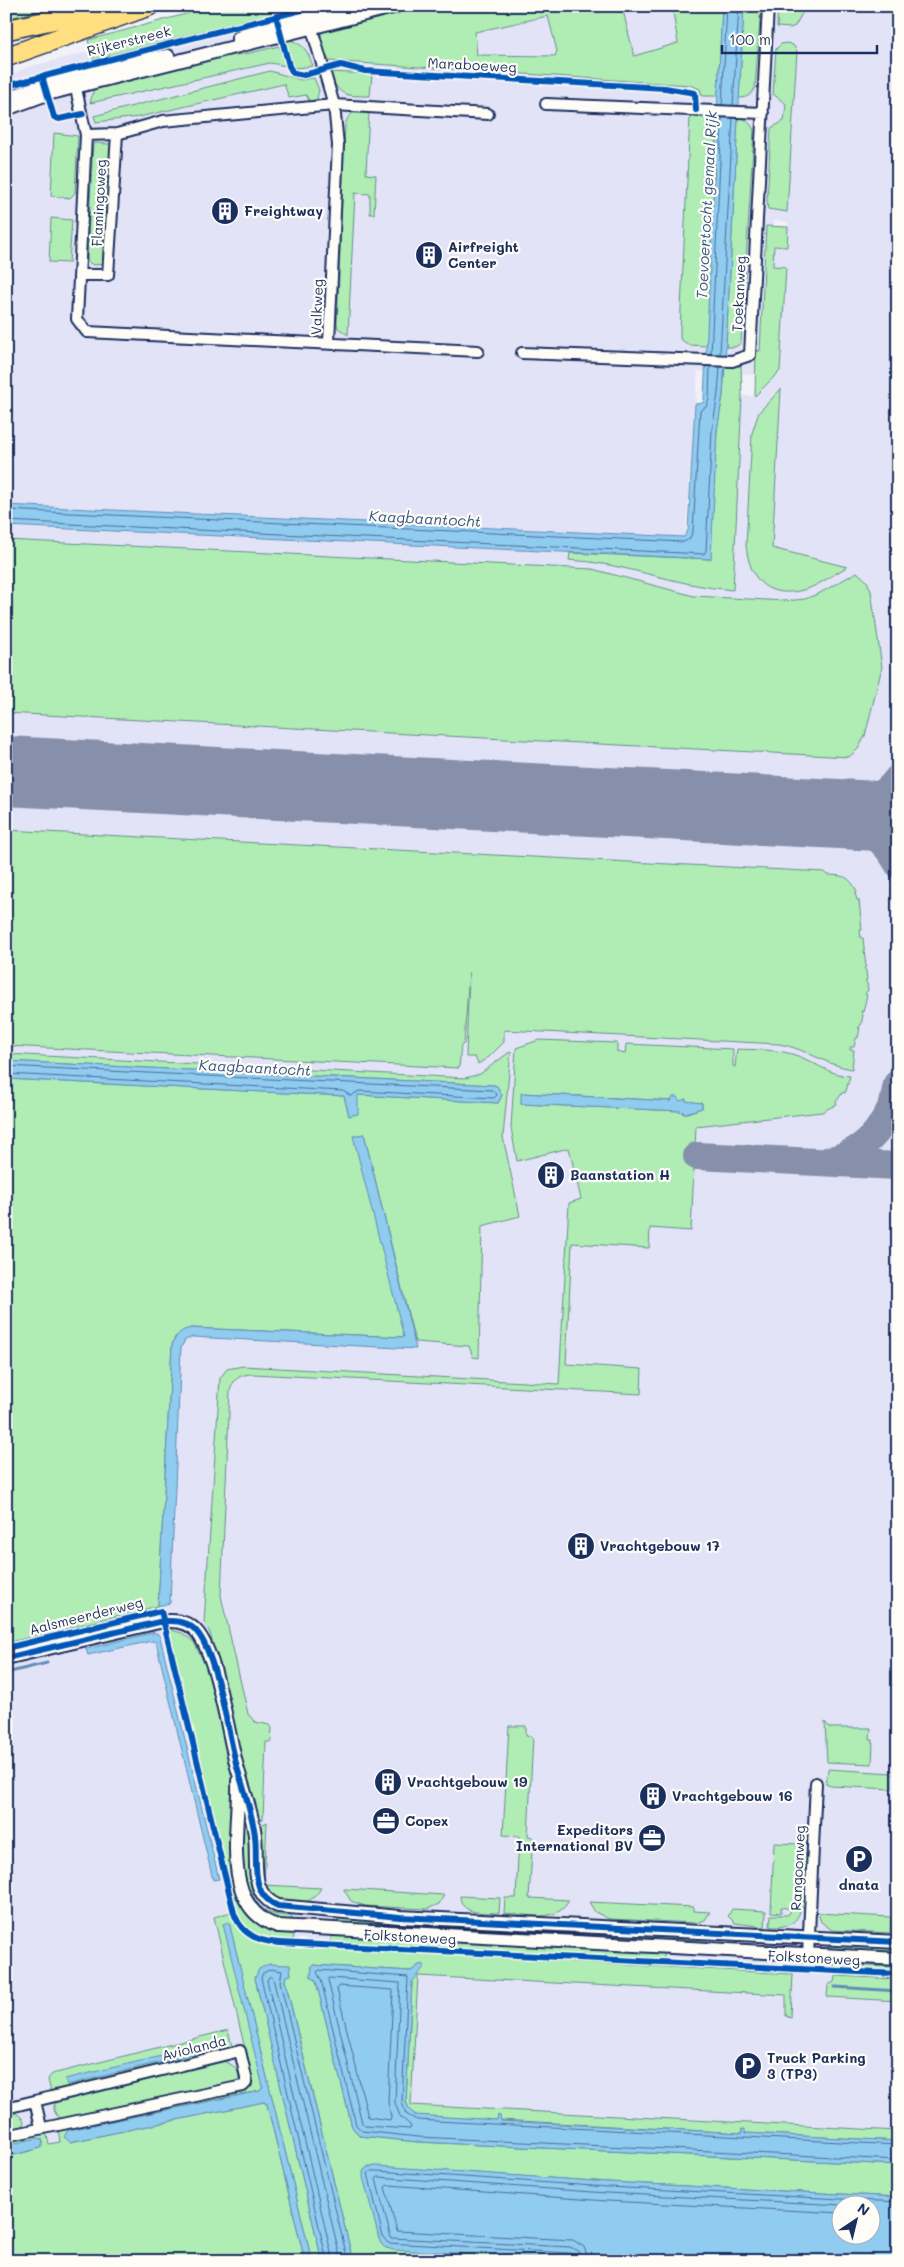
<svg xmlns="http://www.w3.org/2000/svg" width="904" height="2267" viewBox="0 0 904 2267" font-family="Mali,sans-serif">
<rect width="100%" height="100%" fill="#f1f1f7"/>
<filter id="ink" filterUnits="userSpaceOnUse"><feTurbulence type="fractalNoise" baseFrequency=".02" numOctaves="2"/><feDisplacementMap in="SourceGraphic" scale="10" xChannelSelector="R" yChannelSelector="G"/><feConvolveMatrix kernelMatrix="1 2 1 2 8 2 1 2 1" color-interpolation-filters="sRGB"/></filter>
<g filter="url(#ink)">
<path fill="#e3e3f7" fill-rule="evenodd" d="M269 6H898V2261H6V1079L494 1085 6 1061V524L701 554 710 394 755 396 780 371 786 267 773 266 774 246 787 247 788 222 774 220 761 375 698 371 685 540 6 508V76L28 67ZM559 1106 649 1247 581 1199ZM842 2204H872V2234H842Z"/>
<path fill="#afedb4" stroke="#658e89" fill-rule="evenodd" d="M9 6H57L6 19V7Z
M216 6H302L93 59 88 40Z
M398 6H622L634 56 678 43 672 6H722L718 96H702L700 89 690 85 329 61C324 51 319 40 322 30ZM548 16 557 51 555 56 477 55 475 32Z
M744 6H761L755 88C751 95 747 98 739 98Z
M778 6H828L804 10 795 26 790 28 777 27Z
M285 38C304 45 306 47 313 66L296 68 293 65Z
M787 43 793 45 797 51 787 212 768 209 767 201 771 128 784 121 786 104 773 94 776 49 781 44Z
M279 46 286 66 270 63 90 103 94 88 208 59 250 53Z
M270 71 301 80 314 78 319 90 317 99 310 102 306 95 289 98 284 84 139 117 96 122 94 116Z
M330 72 372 74 370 96C346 96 338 97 330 72Z
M369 110 366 174 376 175 374 214H370V194L355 193 348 335 338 328 337 324 345 125C349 111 356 111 369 110Z
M690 115 717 116 707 346 689 345 680 339V331Z
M738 117C746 118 750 123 754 130L741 343 735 347H726Z
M54 133 78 136 75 193 70 198 51 196Z
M93 143 111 144 105 264 93 265 88 262 87 258Z
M51 218 72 220 69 263 49 262Z
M766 226 788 227 787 247 774 246 773 266 786 267 780 371 755 396 756 351H760Z
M725 365 741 366 742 396 733 590C674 586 627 563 569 560L570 553 710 559 717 430 723 395Z
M781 389 772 548 847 567C832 575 816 588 799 591 764 597 750 578 746 546L752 433 759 412Z
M6 540 592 569 694 596 785 601 805 599 820 593 857 572 867 581 871 591 882 667 865 736 858 749 849 757 6 713Z
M6 830 825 872 828 875C844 876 849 875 857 892L855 893 857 900H859L862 930H860L861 938H863L866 967 864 968 866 971 867 980 865 981 867 983 868 990 865 994 867 995 863 1012 861 1011 863 1015 861 1025 858 1028H860L858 1038H856L854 1047H850V1050H854L852 1069C825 1065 805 1048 779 1044L504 1030V1042L489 1057 478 1064 475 1057H466L469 972 464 1044 461 1045 459 1068 6 1046Z
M539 1040 617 1043V1052L625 1054 626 1044 733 1049V1066L735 1067 737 1049C755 1050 774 1049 792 1054 813 1060 828 1075 850 1076L846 1091 845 1093 843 1092 836 1102 837 1104 822 1112 696 1126 691 1231 650 1228 649 1248 572 1243 566 1364 642 1369 641 1394 253 1374C240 1374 233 1379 230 1391L221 1596 248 1714 255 1722 270 1725 272 1728 271 1742H266L263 1819 256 1822 210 1633 204 1622 220 1378 227 1369 243 1366 559 1384 569 1203 581 1199 569 1148 517 1161 511 1128 516 1048ZM522 1093 693 1102 702 1103V1108L684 1114 682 1111V1113L681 1111 521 1104Z
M511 1051 503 1137 520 1216 482 1226 479 1358 473 1357 469 1346 415 1342 364 1134 354 1136 405 1337 191 1328 175 1337 172 1345 158 1606 6 1643V1079L344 1096 349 1116 358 1095 498 1103 502 1095 497 1086 494 1085 6 1061V1054L465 1078 480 1074Z
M168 1629 182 1633 194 1642 207 1669 234 1781 238 1886 283 1932 294 1934 293 1941C270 1940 250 1939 238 1916Z
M825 1722 830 1728H871L870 1740H873L872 1764 827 1762Z
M509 1726H526V1736L533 1737 528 1836 533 1837 529 1898 569 1900C558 1924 525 1914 504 1913L505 1898H516L519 1836 503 1835Z
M828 1769 892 1773V1789L830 1786 826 1784Z
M241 1797C242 1813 249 1830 250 1846 251 1868 244 1901 269 1912 276 1916 284 1915 291 1916L293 1921H277L258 1911 243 1882Z
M267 1822 264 1885 321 1888C311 1906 298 1903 280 1904L263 1887 257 1827Z
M774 1843 802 1844 801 1851 807 1857 805 1907H801C798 1925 786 1927 770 1927L771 1915H787L790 1913V1909L781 1907V1913L771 1912Z
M344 1890V1889L444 1895 439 1904 427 1909 365 1906 351 1901Z
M460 1896 500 1898 499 1913C484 1912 461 1916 460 1896Z
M589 1902 693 1907V1911L710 1912 705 1920 697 1923 609 1919 595 1912Z
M732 1909 766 1911 765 1927 735 1923 728 1916Z
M231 1912C237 1930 251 1942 269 1945L793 1974 791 2017 786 2016V1995L418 1976 411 2105 898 2131V2141L745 2133 742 2129V2133L500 2120 498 2116V2120L418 2116 410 2111 406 2102 412 1982 419 1965 411 1971 312 1965 311 1977 316 1981 352 2127 360 2136 418 2142 898 2165V2197L608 2182 369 2166 364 2170 379 2239 386 2248 620 2261H353L285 1980 286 1976 255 1978 322 2261H312L229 1923 263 2087 260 2091 68 2130 65 2137 70 2142 263 2102 267 2104 305 2261H6V2157L41 2148 43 2143 42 2139 6 2145V2139L46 2132 49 2144 60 2142 58 2129 251 2084 252 2079 214 1917Z
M818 1913 891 1917 890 1933 832 1930 821 1922Z
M343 1918 427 1923 431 1927V1929L339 1925 338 1921Z
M469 1926 549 1930 550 1933 549 1935 469 1931Z
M606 1933 696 1937 699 1940 697 1943 605 1937Z
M331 1935 664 1952V1960L331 1943Z
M828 1944 898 1946V1954L828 1950Z
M845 1962H850V1965L896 1967 898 1964V1972L829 1968 834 1967V1964Z
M835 1976 898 1979V2001L827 1997 828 1985 834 1982Z
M228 2030 233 2050 51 2093 48 2079 52 2074Z
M219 2060C229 2062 239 2067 239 2078L234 2084 62 2119C54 2115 51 2107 57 2100Z
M6 2111C14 2112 20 2114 24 2121L23 2128 6 2133Z"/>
<path fill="#90cbf0" stroke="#618db6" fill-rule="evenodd" d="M722 6H744L729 291 723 395 717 430 711 559 6 526V505L684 537 688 530 695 404 703 403 704 398Z
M6 1061 494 1085 497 1086 502 1095 498 1103 358 1095V1114L349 1116 344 1096 6 1079Z
M521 1093 671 1101 673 1097H677L679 1101 686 1099V1101L702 1103V1108L683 1114V1111L682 1113 680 1111 521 1104Z
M364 1134 416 1349 193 1337 185 1340 181 1348 170 1603 158 1606 172 1345C176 1335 180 1330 191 1328L404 1337 353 1136Z
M151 1633H157L160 1637 219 1879 213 1880 156 1642 152 1641 88 1655 86 1649Z
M229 1922 312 2261H305L267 2104 264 2102 70 2142 64 2137 68 2130 260 2091 263 2087 223 1924Z
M269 1964 290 1965 291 1975 286 1976 285 1981 353 2261H322L255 1978 259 1969Z
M423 1964 425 1966 412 1982 406 2102 409 2109 415 2115 497 2120 498 2115 500 2116 501 2121 742 2133V2129H745V2133L898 2141V2165L418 2142 360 2136 352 2127 316 1981 311 1977 312 1965 411 1971 419 1965Z
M224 2041 226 2046 67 2085 65 2079Z
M38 2138 42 2139 43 2143 41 2148 6 2157V2145Z
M377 2166 608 2182 898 2197V2261H620L393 2250 384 2247 380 2242 363 2177V2172L367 2167ZM842 2204H872V2234H842Z"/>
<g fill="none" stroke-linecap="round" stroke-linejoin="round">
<path stroke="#4a6d98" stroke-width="1" d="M722 105 727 6
M733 106 739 6
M711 354 722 118
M720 354 733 118
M6 510 684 542 690 538 693 531 700 411 707 406 709 399 710 366
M6 521 704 554 706 551 712 430 718 394 720 367
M6 1066 492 1090 497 1095 494 1098 359 1091 351 1096 343 1091 6 1074
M329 1978 400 1983 395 2103 400 2116 411 2126 410 2129 365 2126 362 2123 328 1980Z
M339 1986 393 1990 388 2102 391 2117 390 2120 368 2117 337 1989Z
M898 2145 417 2120 406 2114 402 2102 408 1977 319 1970 317 1972 321 1980 356 2125 362 2131 418 2137 898 2160
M327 2261 261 1978 263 1973 271 1969 282 1971 280 1982 348 2261
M333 2261 267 1980 270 1976 273 1978 341 2261
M575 2261 574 2256 569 2253 388 2243 383 2237 368 2173 371 2171H377L608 2187 898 2202
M581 2261 578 2251 570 2247 391 2238 376 2179 378 2177 607 2193 842 2205
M589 2261 584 2247 573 2240 397 2231 385 2187 388 2185 607 2201 842 2213"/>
<path stroke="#618db6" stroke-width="3" d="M6 1673 47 1663
M835 1987 898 1991"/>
<path stroke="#8690aa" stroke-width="28" d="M832 814C861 824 883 836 898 864
M832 814C858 808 882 800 898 778
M697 1156 898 1166
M830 1160C868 1152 892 1120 897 1084"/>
<path stroke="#8690aa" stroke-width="70" d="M6 771 898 817"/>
<g stroke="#1b2f5e" stroke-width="14">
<path id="minor" d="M310 22 334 105 338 145 329 342
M74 79 86 135 77 319 87 332 478 351
M546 104 763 113
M117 134 163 121 334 105 488 114
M80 275H108L117 134 86 135
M522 353 732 361 750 355 768 6
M808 1955 816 1783
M35 2101 41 2127
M6 2108 240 2051 246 2077V2083L243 2086 6 2136"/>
</g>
<g stroke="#1b2f5e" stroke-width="16">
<path id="tertiary" d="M238 38 278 24 351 6
M6 99C58 79 112 65 168 56
M6 109 47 94 397 6
M6 1658 159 1622C172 1620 188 1621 197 1632 217 1655 228 1734 237 1767 243 1787 250 1807 254 1829 260 1856 246 1893 278 1906L400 1917 898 1942
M238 1781C240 1825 219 1909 278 1926L898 1959"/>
</g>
<g stroke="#1b2f5e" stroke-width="22">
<path id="motorway" d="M6 30 115 6
M6 57 149 6"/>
</g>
<use href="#minor" stroke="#fdfcf7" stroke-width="10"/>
<use href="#tertiary" stroke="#fdfcf7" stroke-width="12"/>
<use href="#motorway" stroke="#ffdf80" stroke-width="19"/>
<g stroke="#fdfcf7" stroke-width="9">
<path id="cycleway" d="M276 16 289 66 293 73 304 75 341 65 365 71 665 88 695 93 696 110
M42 76 54 117 59 119 83 114
M6 86 317 6
M6 1648 161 1611 234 1913C241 1934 259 1942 280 1943L898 1974
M6 1658 159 1622C172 1620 188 1621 197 1632 217 1655 228 1734 237 1767 243 1787 250 1807 254 1829 260 1856 246 1893 278 1906L400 1917 898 1942"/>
</g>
<use href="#cycleway" stroke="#0057b8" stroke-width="6"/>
</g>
</g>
<defs>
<g id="building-disc" transform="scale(1.4375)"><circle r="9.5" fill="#1b2f5e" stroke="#fdfcf7"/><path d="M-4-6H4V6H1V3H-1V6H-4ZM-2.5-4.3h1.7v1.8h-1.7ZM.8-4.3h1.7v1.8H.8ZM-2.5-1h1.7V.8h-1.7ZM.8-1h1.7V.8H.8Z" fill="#fff"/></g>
<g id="office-disc" transform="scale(1.4375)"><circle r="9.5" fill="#1b2f5e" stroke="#fdfcf7"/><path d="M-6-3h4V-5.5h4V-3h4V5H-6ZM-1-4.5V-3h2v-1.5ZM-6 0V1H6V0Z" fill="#fff"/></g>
<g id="parking-disc" transform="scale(1.4375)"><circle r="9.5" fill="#1b2f5e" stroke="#fdfcf7"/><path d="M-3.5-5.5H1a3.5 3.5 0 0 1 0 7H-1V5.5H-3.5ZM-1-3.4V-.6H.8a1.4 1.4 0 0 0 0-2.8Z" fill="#fff"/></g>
</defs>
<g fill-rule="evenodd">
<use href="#building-disc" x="225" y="211"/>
<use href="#building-disc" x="429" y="255"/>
<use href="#building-disc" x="551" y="1175"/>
<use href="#building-disc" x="581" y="1546"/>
<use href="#building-disc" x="388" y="1782"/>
<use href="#building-disc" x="653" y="1796"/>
<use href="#office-disc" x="386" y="1821"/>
<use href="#office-disc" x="652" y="1838"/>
<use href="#parking-disc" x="859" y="1859"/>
<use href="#parking-disc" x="748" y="2066"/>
</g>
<g text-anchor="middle" stroke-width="4.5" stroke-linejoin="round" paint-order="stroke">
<g font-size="14" fill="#1b2f5e" stroke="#fdfcf7">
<text transform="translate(129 41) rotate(-14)" y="5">Rijkerstreek</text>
<text transform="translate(472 65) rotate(3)" y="5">Maraboeweg</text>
<text transform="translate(99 203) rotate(-87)" y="5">Flamingoweg</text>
<text transform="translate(739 294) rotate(-87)" y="5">Toekanweg</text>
<text transform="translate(317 307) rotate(-88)" y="5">Valkweg</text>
<text transform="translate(86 1616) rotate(-14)" y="5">Aalsmeerderweg</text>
<text transform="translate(798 1868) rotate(-87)" y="5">Rangoonweg</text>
<text transform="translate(410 1937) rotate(3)" y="5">Folkstoneweg</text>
<text transform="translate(814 1958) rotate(3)" y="5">Folkstoneweg</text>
<text transform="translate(194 2048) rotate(-14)" y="5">Aviolanda</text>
</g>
<g font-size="14" font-weight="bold" fill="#1b2f5e" stroke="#fdfcf7" text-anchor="start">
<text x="244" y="216">Freightway</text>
<text x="448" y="252">Airfreight<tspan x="448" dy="16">Center</tspan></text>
<text x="570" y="1180">Baanstation H</text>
<text x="600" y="1551">Vrachtgebouw 17</text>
<text x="407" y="1787">Vrachtgebouw 19</text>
<text x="672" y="1801">Vrachtgebouw 16</text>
<text x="405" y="1826">Copex</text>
<text x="633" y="1835" text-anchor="end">Expeditors<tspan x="633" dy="16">International BV</tspan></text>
<text x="859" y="1890" text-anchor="middle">dnata</text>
<text x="767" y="2063">Truck Parking<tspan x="767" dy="16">3 (TP3)</tspan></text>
</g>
<g font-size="15" font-style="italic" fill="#385682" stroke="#fdfcf7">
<text transform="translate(707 205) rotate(-87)" y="5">Toevoertocht gemaal Rijk</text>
<text transform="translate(425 519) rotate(3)" y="5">Kaagbaantocht</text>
<text transform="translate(255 1068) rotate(3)" y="5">Kaagbaantocht</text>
</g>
</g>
<rect width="904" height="2267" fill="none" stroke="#fdfcf7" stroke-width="25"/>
<rect x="12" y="12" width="879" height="2242" fill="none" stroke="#1b2f5e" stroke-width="2" filter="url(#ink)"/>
<g transform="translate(856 2220) rotate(35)"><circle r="24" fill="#fdfcf7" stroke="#a3aaba"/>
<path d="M0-4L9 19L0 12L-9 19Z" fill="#1b2f5e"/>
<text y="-8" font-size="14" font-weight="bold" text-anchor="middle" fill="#1b2f5e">N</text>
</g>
<path d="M722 45v8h155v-8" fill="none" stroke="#1b2f5e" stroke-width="2.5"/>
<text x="729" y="45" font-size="15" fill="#1b2f5e" stroke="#fdfcf7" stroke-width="4" paint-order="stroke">100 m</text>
</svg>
